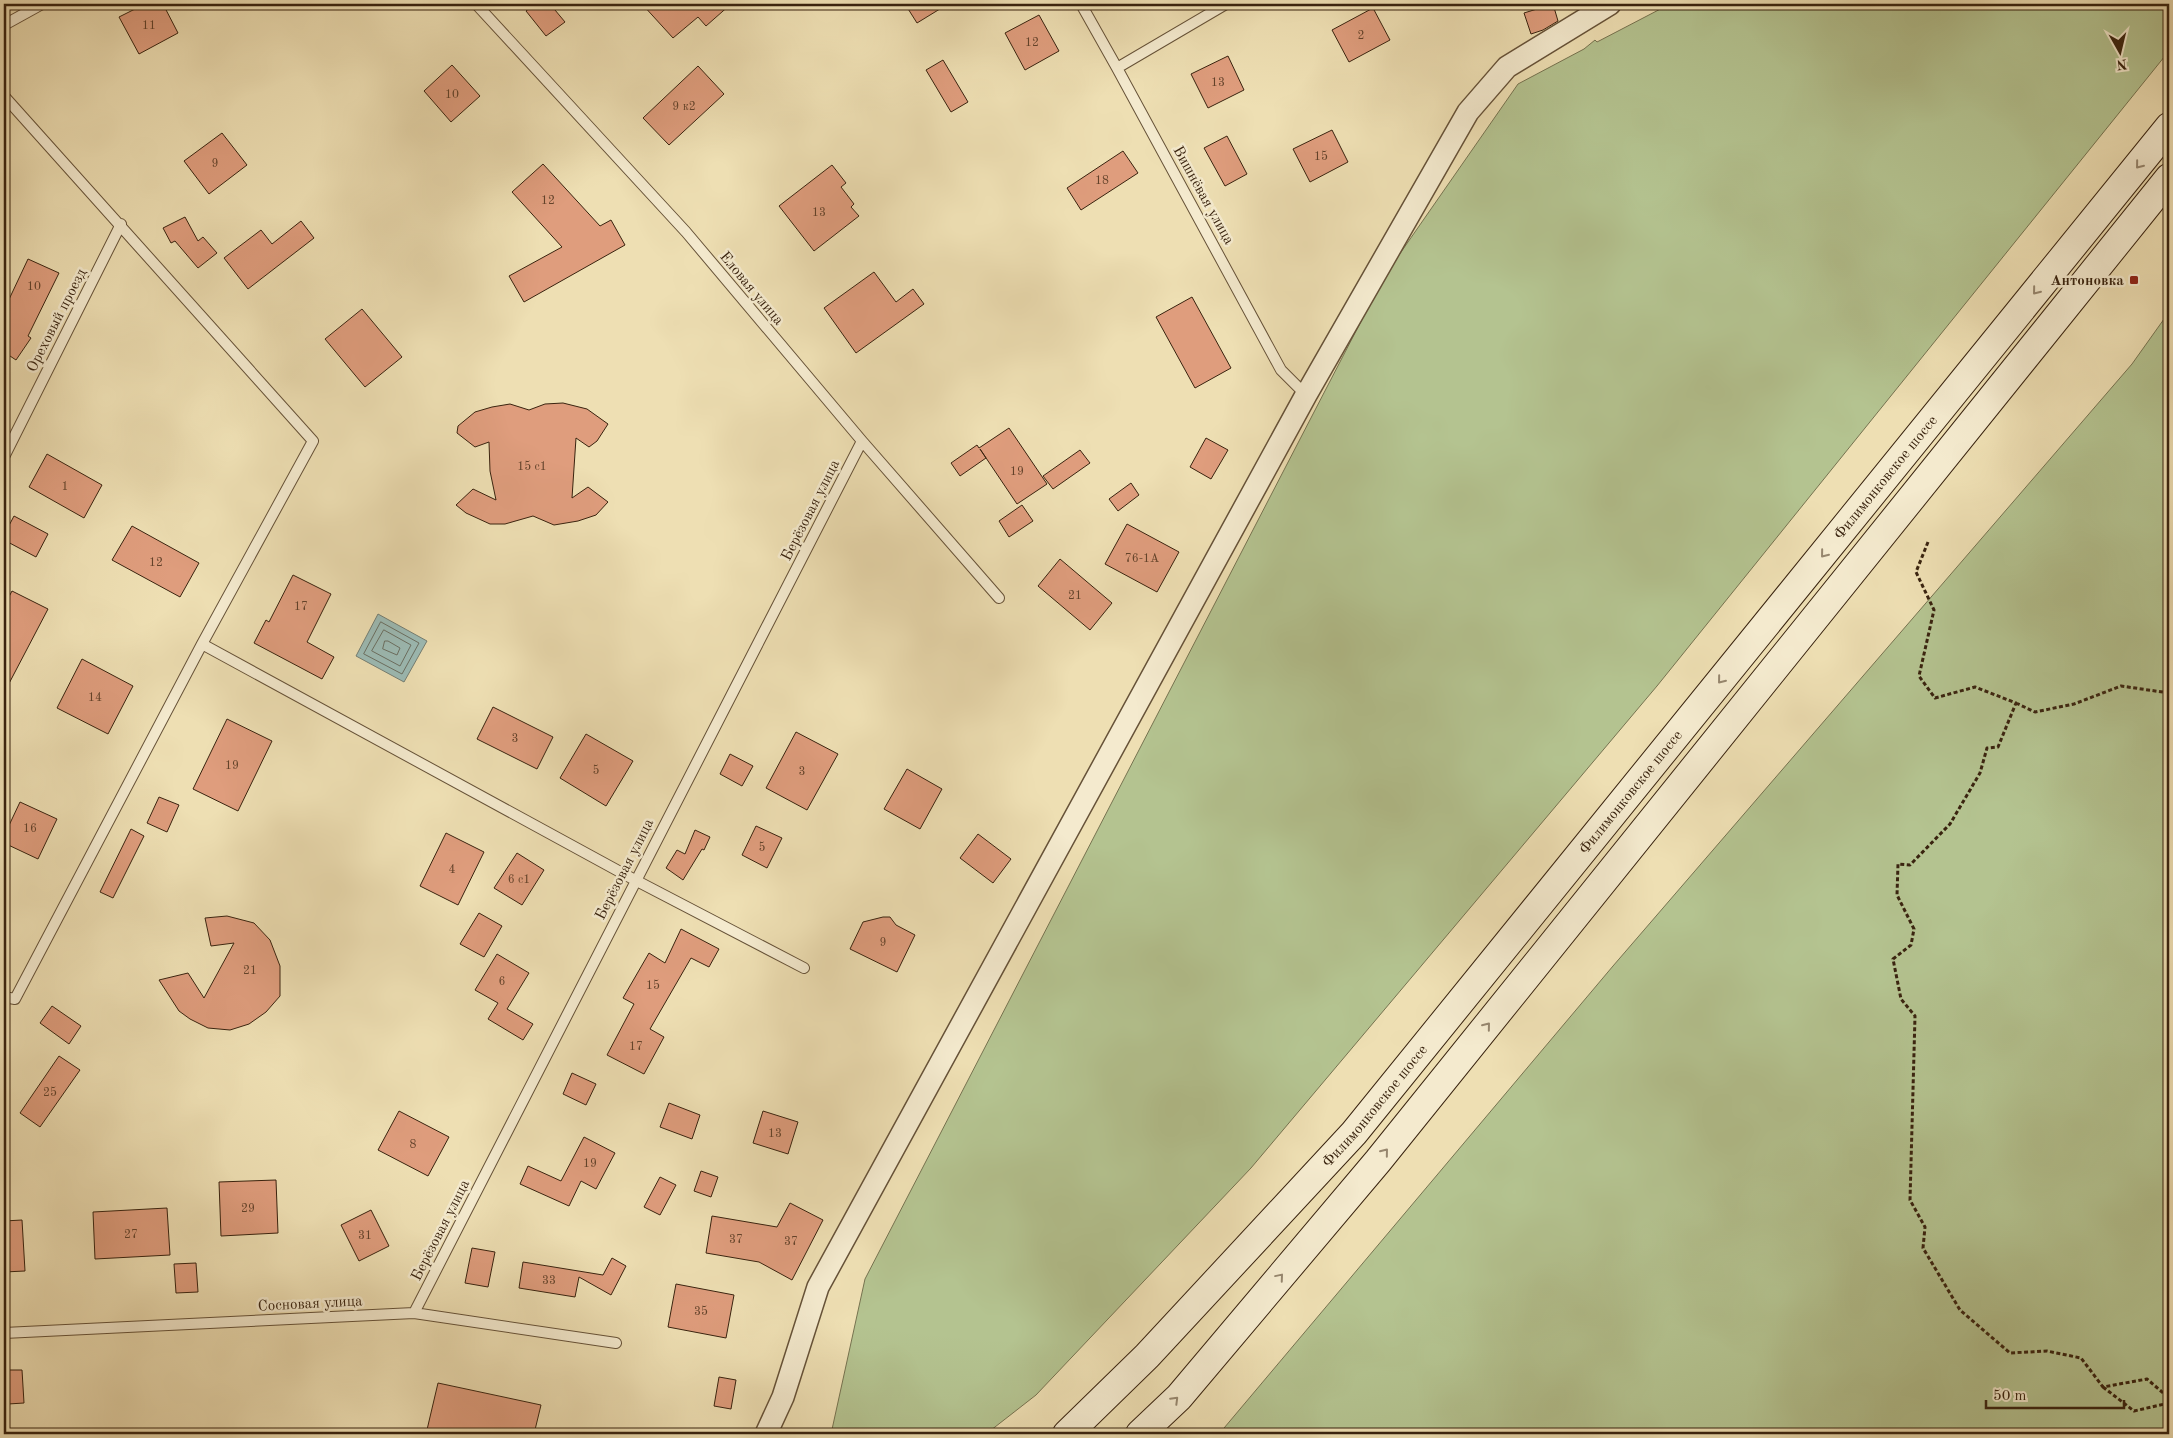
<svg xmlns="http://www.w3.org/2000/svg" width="2173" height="1438" viewBox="0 0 2173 1438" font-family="'Old Standard TT',serif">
<rect width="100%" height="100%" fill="#eedfb3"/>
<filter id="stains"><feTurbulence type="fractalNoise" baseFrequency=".004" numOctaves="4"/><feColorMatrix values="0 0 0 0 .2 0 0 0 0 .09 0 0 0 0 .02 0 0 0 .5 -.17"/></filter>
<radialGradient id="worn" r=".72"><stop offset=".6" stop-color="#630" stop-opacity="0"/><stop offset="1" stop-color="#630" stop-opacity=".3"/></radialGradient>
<path fill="#b4c390" stroke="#767350" d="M1670 4H2169V51L1657 686 1251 1168 1036 1395 986 1434H831L865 1279 1385 275 1518 84 1584 49 1595 40 1597 42Z
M2169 312V1434H1219L1613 966 2132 364Z"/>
<path fill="#9cbbb5" stroke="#747e73" d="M378 614 427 641 404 682 356 656Z"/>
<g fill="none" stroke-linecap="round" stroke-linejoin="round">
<path stroke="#6a6f62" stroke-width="1" d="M381 622 419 643 402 674 364 654Z
M384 630 411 645 400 666 372 651Z
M385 641H388L400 648 397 655 383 649Z"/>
</g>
<path fill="#df9d7d" stroke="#39230f" d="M145 4H163L178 33 139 54 119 17Z
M535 4H550L565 22 546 36 526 11Z
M642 4H731L706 26 698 17 673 38Z
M905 4H948L917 23Z
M1553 4 1558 21 1543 30 1531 34 1524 13Z
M1373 8 1390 40 1349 62 1332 30Z
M1039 15 1059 51 1025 70 1005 33Z
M1228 56 1244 90 1208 108 1191 74Z
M943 60 968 102 951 112 926 70Z
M452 65 480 96 451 122 424 91Z
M698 66 724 94 669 145 643 118Z
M1332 130 1348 162 1310 182 1293 149Z
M222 133 247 165 209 194 184 161Z
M1227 136 1247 174 1225 186 1204 148Z
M1123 151 1138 173 1081 210 1067 188Z
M543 164 600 226 611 220 625 245 524 302 509 276 562 247 512 192Z
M832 165 846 183 841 187 854 204 851 207 859 216 814 251 779 206Z
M185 217 198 241 203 237 217 253 198 268 175 241 171 243 163 228Z
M301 221 314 238 248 289 224 258 261 230 272 244Z
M28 259 59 273 28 336 31 338 16 360 4 352V310Z
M874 272 896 302 913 289 924 304 856 353 824 308Z
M1192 297 1231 368 1195 388 1156 317Z
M362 309 402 357 365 387 325 339Z
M563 403 587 409 608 424 597 441 589 447 576 438 572 498 588 487 608 502 596 515 578 521 554 525 533 516 505 524H490L466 513 456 505 473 489 496 500 490 471 489 442 475 447 457 433 458 426 475 412 492 407 510 404 529 410 545 404Z
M1009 428 1047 484 1017 504 980 449 986 458 960 476 951 463 977 445 979 448Z
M1206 438 1228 450 1211 479 1190 467Z
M1080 450 1090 463 1053 489 1043 476Z
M47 454 102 485 84 518 29 487Z
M1131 483 1139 495 1118 511 1109 499Z
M1022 505 1033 521 1009 537 999 521Z
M14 516 48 534 36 557 4 540V535Z
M1127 524 1179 552 1157 592 1105 564Z
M132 526 199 563 180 597 112 560Z
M1060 559 1112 603 1090 630 1038 586Z
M293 575 331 594 307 642 334 657 322 679 254 643 266 620 269 622Z
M12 591 48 609 4 693V606Z
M82 659 133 686 108 734 57 708Z
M493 707 553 737 537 769 477 739Z
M227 719 272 741 238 811 193 789Z
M796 732 838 754 807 810 766 788Z
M586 734 633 761 606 806 560 778Z
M730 754 753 766 742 786 720 774Z
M907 769 942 789 920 829 884 809Z
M159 797 179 805 167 832 147 823Z
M20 802 57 819 38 859 4 843V836Z
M756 826 782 838 767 868 742 855Z
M131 829 144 836 113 898 100 892Z
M695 830 710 837 704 850 702 849 683 880 666 868 677 850 685 854Z
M446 833 484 852 458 905 420 886Z
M978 834 1011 859 993 883 960 858Z
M517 853 544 870 522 905 494 888Z
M479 913 502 926 484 957 460 944Z
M227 916 254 923 270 940 280 966V996L266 1012 249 1024 230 1030 208 1028 190 1019 179 1011 159 980 188 973 204 998 234 943 211 946 205 918Z
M883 917H890L896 925 915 935 897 972 850 949 863 922Z
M681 929 719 949 709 967 691 958 650 1029 664 1037 644 1074 607 1055 634 1004 623 998 649 953 665 963Z
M497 954 529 973 507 1009 533 1024 523 1040 488 1019 498 1003 475 990Z
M52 1006 81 1026 69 1044 40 1023Z
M59 1056 80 1070 40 1127 20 1113Z
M572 1073 596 1084 586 1105 563 1094Z
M669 1103 700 1115 692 1139 660 1127Z
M399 1111 449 1137 428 1176 378 1150Z
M763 1111 798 1122 788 1154 753 1143Z
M584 1137 615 1153 596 1189 581 1181 569 1206 520 1184 528 1166 561 1181Z
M701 1171 718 1177 711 1197 694 1191Z
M660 1177 676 1185 660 1215 644 1207Z
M276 1180 278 1233 221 1236 219 1182Z
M790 1203 823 1220 792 1280 759 1262 706 1253 712 1216 777 1227Z
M167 1208 170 1255 95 1259 93 1212Z
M371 1210 389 1246 359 1261 341 1225Z
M22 1220 25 1271 4 1272V1221Z
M472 1248 495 1252 488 1287 465 1283Z
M612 1258 626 1266 611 1295 579 1277 575 1297 519 1288 523 1262 603 1275Z
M196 1263 198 1292 176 1293 174 1264Z
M676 1284 734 1295 726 1338 668 1327Z
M6 1370H22L24 1403 8 1404Z
M719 1377 736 1380 731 1409 714 1406Z
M438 1383 541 1405 534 1434H426Z"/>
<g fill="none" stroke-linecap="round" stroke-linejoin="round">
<g stroke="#665238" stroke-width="12">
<path id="service" d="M476 4 686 232 862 441 999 598
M1081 4 1117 68 1281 370 1306 395
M4 25 42 4
M1117 68 1226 4
M4 96 313 441 202 644 15 999 4 997
M4 457 121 224
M202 644 635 880 804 968
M414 1313 862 441
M4 1333 414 1313 616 1343"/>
</g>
<g stroke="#665238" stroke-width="24">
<path id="minor" d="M766 1434 783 1397 818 1287 1306 395 1468 112 1507 67 1610 4"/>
</g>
<g stroke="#39230f" stroke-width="30">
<g id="secondary">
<path id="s1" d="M1067 1434 1147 1356 1354 1133 2169 127"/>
<path d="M1140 1434 1179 1397 1378 1161 2169 178"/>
</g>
</g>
<path stroke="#39230f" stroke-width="3" stroke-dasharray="4 2.5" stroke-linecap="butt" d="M1629 4 1646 8 1654 4
M1928 542 1916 572 1934 610 1919 676 1935 698 1975 687 2016 703 1998 747 1987 748 1980 773 1950 824 1910 865 1898 864 1897 895 1914 929 1911 945 1893 959 1901 999 1915 1016 1910 1200 1925 1227 1923 1248 1960 1310 2010 1353 2047 1351 2081 1358 2103 1387 2147 1379 2169 1398
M2016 703 2035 712 2074 704 2121 686 2169 693
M2103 1387 2134 1411 2169 1403"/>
<use href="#service" stroke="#f4eace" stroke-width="10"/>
<use href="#minor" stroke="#f4eace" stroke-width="21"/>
<use href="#secondary" stroke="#f4eace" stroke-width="28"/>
</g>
<defs><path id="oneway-chevron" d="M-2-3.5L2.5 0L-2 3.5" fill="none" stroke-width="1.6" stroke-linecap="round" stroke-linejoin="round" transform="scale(1.25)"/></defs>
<g stroke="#96866e">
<use href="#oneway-chevron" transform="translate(2139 165) rotate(129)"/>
<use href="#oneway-chevron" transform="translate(2036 291) rotate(129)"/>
<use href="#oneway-chevron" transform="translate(1824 554) rotate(129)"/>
<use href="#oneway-chevron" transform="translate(1721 680) rotate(129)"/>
<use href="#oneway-chevron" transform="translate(1487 1026) rotate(-51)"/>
<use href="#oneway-chevron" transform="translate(1385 1152) rotate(-51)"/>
<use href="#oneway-chevron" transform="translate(1280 1277) rotate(-50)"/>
<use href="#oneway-chevron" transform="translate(1175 1400) rotate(-45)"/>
</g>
<rect fill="#8f2418" stroke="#f4eace" stroke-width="2" x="2129" y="275" width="10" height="10" rx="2.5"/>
<g text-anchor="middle" stroke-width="5" stroke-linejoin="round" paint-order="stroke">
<g font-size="12" fill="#62422a">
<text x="149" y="29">11</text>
<text x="1361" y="39">2</text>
<text x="1032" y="46">12</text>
<text x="1218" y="86">13</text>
<text x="452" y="98">10</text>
<text x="684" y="110">9 к2</text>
<text x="1321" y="160">15</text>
<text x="215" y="167">9</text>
<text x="1102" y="184">18</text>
<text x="548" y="204">12</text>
<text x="819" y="216">13</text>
<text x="34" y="290">10</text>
<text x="532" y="470">15 с1</text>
<text x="1017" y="475">19</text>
<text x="65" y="490">1</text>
<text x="1142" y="562">76-1А</text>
<text x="156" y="566">12</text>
<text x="1075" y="599">21</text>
<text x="301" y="610">17</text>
<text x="95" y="701">14</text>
<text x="515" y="742">3</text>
<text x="232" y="769">19</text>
<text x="596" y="774">5</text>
<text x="802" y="775">3</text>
<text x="30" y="832">16</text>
<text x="762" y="851">5</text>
<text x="452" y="873">4</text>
<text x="519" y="883">6 с1</text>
<text x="883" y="946">9</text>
<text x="250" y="974">21</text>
<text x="502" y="985">6</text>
<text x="653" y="989">15</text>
<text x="636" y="1050">17</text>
<text x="50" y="1096">25</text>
<text x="775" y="1137">13</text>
<text x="413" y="1148">8</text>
<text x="590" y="1167">19</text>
<text x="248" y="1212">29</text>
<text x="131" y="1238">27</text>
<text x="365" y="1239">31</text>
<text x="736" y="1243">37</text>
<text x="791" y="1245">37</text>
<text x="549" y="1284">33</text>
<text x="701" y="1315">35</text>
</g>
<g font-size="15" fill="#39230f" stroke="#f4eace">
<text transform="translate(1204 195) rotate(61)" y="5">Вишнёвая улица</text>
<text transform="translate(752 288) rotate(50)" y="5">Еловая улица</text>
<text transform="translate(56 320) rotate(-63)" y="5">Ореховый проезд</text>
<text dy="5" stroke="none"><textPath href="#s1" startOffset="1260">Филимонковское шоссе</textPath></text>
<text transform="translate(810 510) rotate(-63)" y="5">Берёзовая улица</text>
<text dy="5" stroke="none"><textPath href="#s1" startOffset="855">Филимонковское шоссе</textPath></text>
<text transform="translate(624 869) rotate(-63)" y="5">Берёзовая улица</text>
<text dy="5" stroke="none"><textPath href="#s1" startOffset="450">Филимонковское шоссе</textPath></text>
<text transform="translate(440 1230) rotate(-63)" y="5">Берёзовая улица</text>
<text transform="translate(310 1303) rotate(-3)" y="5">Сосновая улица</text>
</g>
<g font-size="15" font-weight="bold" fill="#39230f" stroke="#f4eace" text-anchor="end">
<text x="2124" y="285">Антоновка</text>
</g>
</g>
<rect width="2173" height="1438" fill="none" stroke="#eedfb3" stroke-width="20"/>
<rect x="5" y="5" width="2163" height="1428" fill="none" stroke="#39230f" stroke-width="2.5"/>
<rect x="10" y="10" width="2153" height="1418" fill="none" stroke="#39230f"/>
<g transform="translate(2120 52) rotate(172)" stroke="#f4eace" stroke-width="4" paint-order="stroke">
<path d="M0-4L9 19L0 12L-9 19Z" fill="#39230f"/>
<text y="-8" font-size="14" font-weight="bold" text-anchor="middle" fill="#39230f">N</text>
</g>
<path d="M1986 1400v8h138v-8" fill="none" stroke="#39230f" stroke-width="2.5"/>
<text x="1993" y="1400" font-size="15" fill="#39230f" stroke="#f4eace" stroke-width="4" paint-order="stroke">50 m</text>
<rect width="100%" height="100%" filter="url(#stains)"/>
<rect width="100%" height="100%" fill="url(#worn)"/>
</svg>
